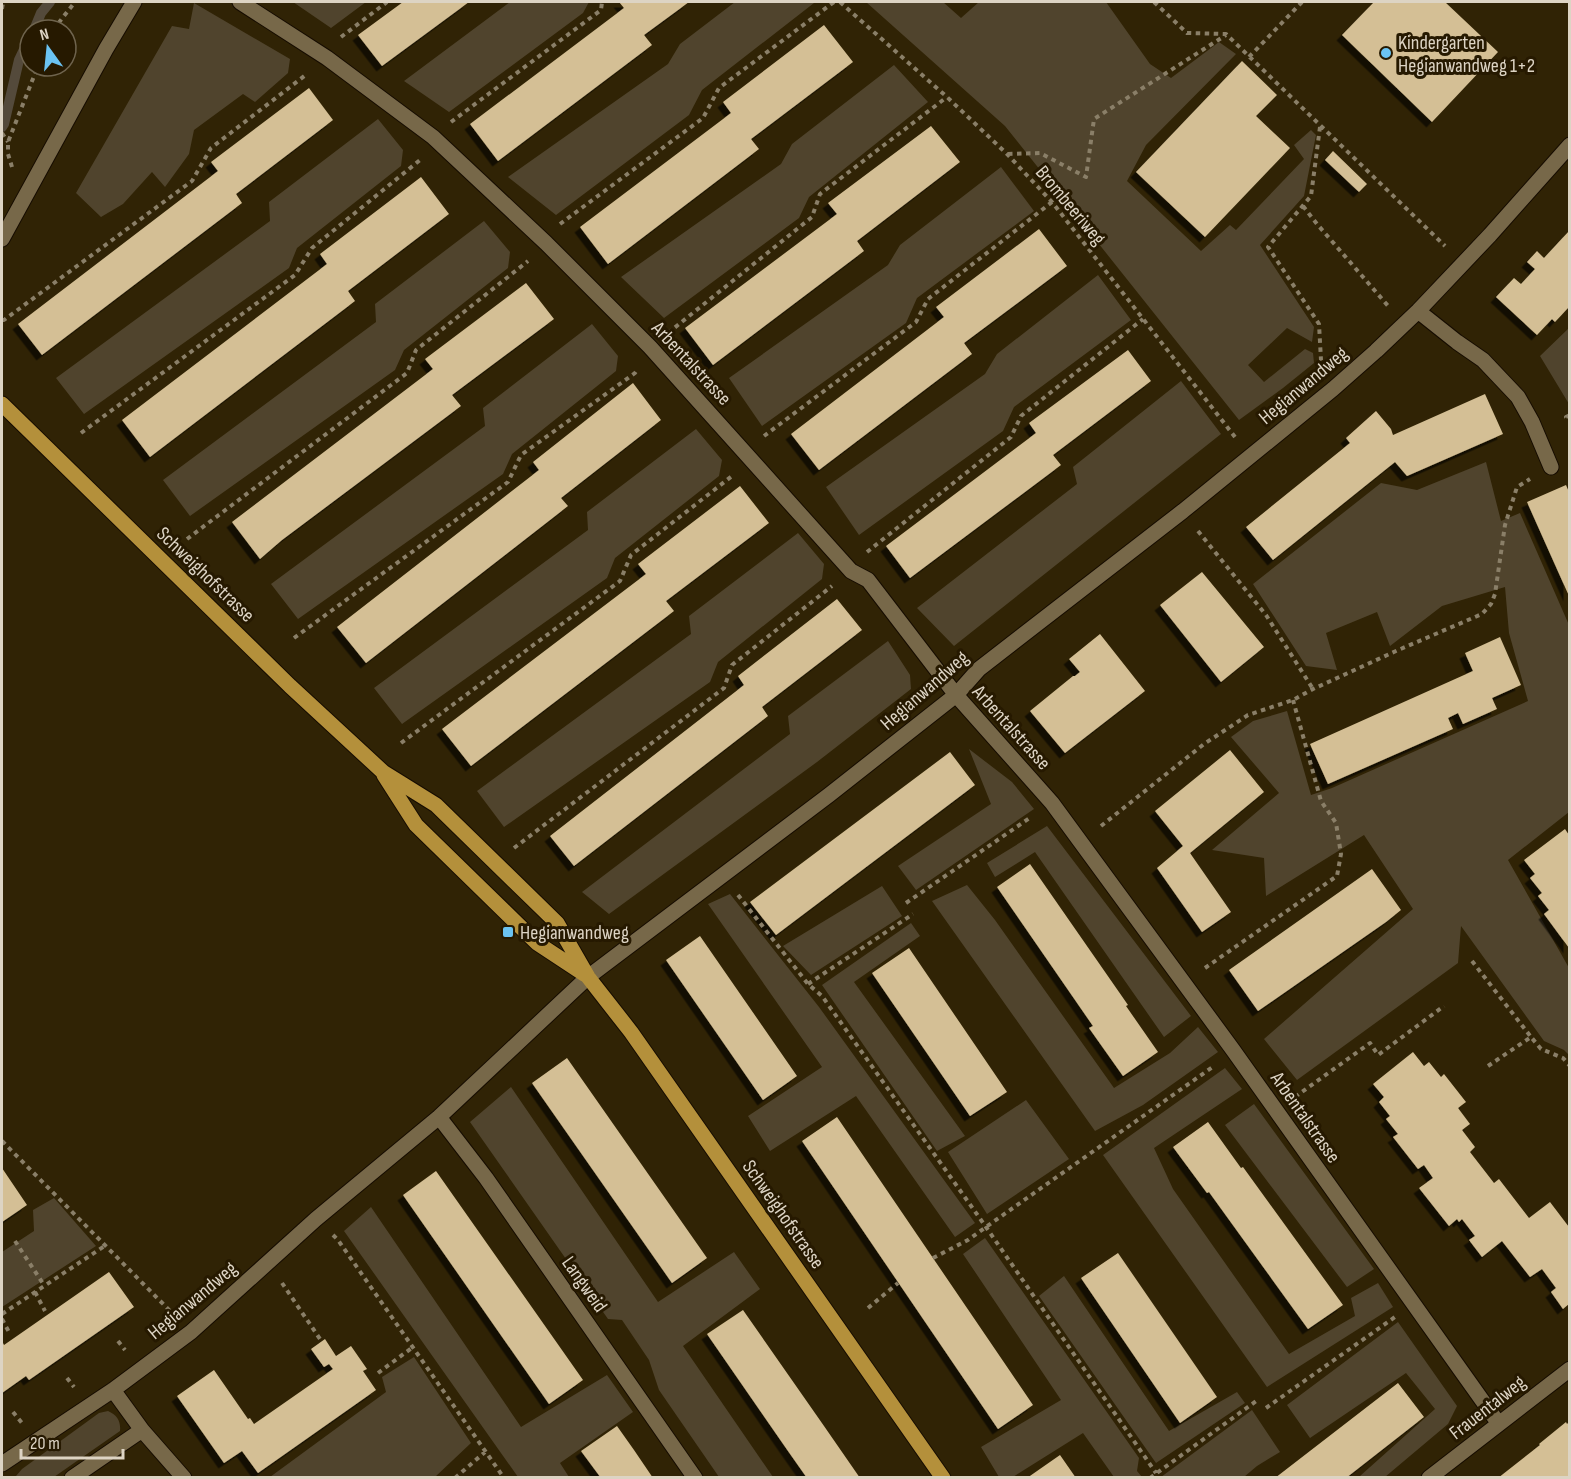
<svg xmlns="http://www.w3.org/2000/svg" width="1571" height="1479" viewBox="0 0 1571 1479" font-family="'Sofia Sans Condensed',sans-serif">
<defs>
<filter id="shadow"><feDropShadow dx="-5.5" dy="5.5" stdDeviation="0" flood-color="#0009"/></filter>
</defs>
<rect width="100%" height="100%" fill="#302305"/>
<path fill="#50442d" d="M293 2H366L331 28Z
M510 2H589L583 13 449 112 404 81Z
M735 2 814 3 702 90 689 115 556 215 508 177 668 64 680 44Z
M866 2H943L961 18 979 2H1106L1150 64 1171 78 1219 42 1236 54 1146 145 1127 181 1201 251 1230 225 1236 230 1304 159 1294 145 1311 130 1316 135 1304 196 1260 245 1314 327 1312 342 1287 328 1248 365 1264 382 1305 349 1313 353 1314 363 1283 388 1239 420 1005 126Z
M194 3 290 59 288 73 255 102 243 94 194 130 189 154 165 187 152 172 123 204 101 217 76 193 172 26 189 29Z
M894 65 928 102 809 197 799 218 664 318 621 277 781 164 792 144Z
M378 119 403 150 401 166 297 248 289 268 84 414 56 378 270 221 269 202Z
M1001 167 1034 211 917 298 906 323 762 426 729 378 888 265 900 245Z
M484 221 510 252 508 268 404 350 395 370 190 516 163 480 376 322 375 304Z
M1098 275 1131 320 1014 407 1003 431 859 535 826 487 985 374 997 354Z
M592 324 618 356 616 371 512 454 503 474 298 619 271 584 485 426 483 408Z
M1569 328V404L1540 356Z
M1181 381 1221 434 954 646 917 608 1077 484 1073 467Z
M696 429 722 460 719 476 615 558 607 578 402 724 374 688 588 530 587 512Z
M1486 462 1501 521 1520 513 1569 625V812L1508 860 1569 968V1055L1564 1050 1544 1041 1461 926 1458 963 1297 1080 1264 1039 1413 909 1364 835 1266 896 1264 858 1212 850 1279 793 1231 737 1253 721 1287 711 1311 795 1332 788 1528 701 1509 633 1505 587 1442 606 1390 646 1377 612 1326 633 1337 670 1306 666 1253 584 1381 483 1417 490Z
M798 533 824 564 822 579 718 662 710 682 504 827 477 791 691 634 689 616Z
M888 641 910 675 911 689 817 762 609 914 582 892 790 734 788 716Z
M969 749 1012 782 1034 809 916 890 898 866 991 804Z
M1047 826 1191 1016 1164 1037 1035 852 995 877 987 863Z
M967 885 995 920 1114 1088 1170 1053 1198 1027 1218 1052 1143 1105 1095 1131 932 901Z
M882 886 902 916 811 975 783 946Z
M730 894 819 1007 975 1223 955 1237 856 1096 770 1151 748 1116 822 1067 708 904Z
M911 923 920 936 854 982 965 1136 937 1151 822 985Z
M1225 1068 1242 1089 1154 1148 1173 1189 1289 1354 1355 1316 1351 1298 1378 1283 1393 1307 1267 1387 1103 1155Z
M511 1087 658 1302 734 1252 760 1289 683 1346 773 1477H719L659 1390 649 1360 622 1320 608 1319 470 1122Z
M1026 1100 1069 1159 987 1214 948 1152Z
M1254 1104 1374 1269 1347 1287 1225 1125Z
M54 1198 96 1246 2 1307V1252L34 1231 33 1210Z
M371 1207 521 1427 607 1375 633 1412 560 1463 569 1477H518L344 1231Z
M985 1238 1139 1458 1137 1471 1142 1477H1114L1083 1433 1013 1477H999L981 1447 1061 1400 963 1254Z
M1064 1276 1169 1431 1237 1392 1245 1403 1156 1463 1039 1296Z
M1398 1322 1457 1406 1448 1424 1385 1477H1360V1476L1435 1409 1406 1373 1310 1438 1287 1405Z
M414 1357 471 1443 435 1477H270L386 1392 382 1377Z
M1252 1410 1280 1452 1257 1466 1244 1477H1161Z
M108 1411C117 1415 121 1421 120 1431L54 1477H17L16 1476 22 1469 99 1413Z"/>
<g fill="none" stroke-linecap="round" stroke-linejoin="round">
<path stroke="#544a3b" stroke-width="10" d="M34 30 41 13 50 2
M2 127 4 124 19 60 30 37"/>
</g>
<path fill="#d4bf95" filter="url(#shadow)" d="M403 2H469L382 66 358 35Z
M619 2H689L644 35 652 45 498 161 470 124 624 8Z
M1374 2H1445L1498 52 1432 122 1342 35Z
M824 25 853 62 751 139 759 149 608 264 580 227 731 113 723 102Z
M1242 61 1277 95 1256 116 1290 148 1205 237 1136 172Z
M309 88 333 120 236 194 242 203 42 355 18 324 218 171 211 162Z
M931 126 960 162 857 241 864 251 713 365 685 328 837 214 828 203Z
M1333 151 1367 184 1359 192 1325 160Z
M421 177 449 214 348 291 355 301 150 457 122 420 327 264 320 254Z
M1039 229 1067 266 964 343 972 354 819 470 791 434 944 317 936 307Z
M1569 231V307L1555 322 1552 319 1537 335 1496 297 1514 278 1521 284 1535 269 1527 262 1537 251 1544 258Z
M526 283 554 319 452 395 461 406 282 540 260 559 232 522 433 369 425 359Z
M1128 350 1151 381 1053 455 1061 465 910 578 886 546 1036 433 1029 423Z
M633 383 661 420 561 498 568 506 366 663 337 627 539 470 533 462Z
M1485 394 1503 434 1407 476 1395 462 1273 560 1246 527 1350 443 1346 438 1376 411 1391 429 1393 435Z
M1566 485 1569 492V596L1527 502Z
M740 486 769 523 666 601 674 611 471 766 442 729 646 574 638 564Z
M1202 572 1264 647 1221 682 1160 605Z
M837 599 862 630 762 707 768 716 574 866 550 836 744 685 738 676Z
M1100 634 1145 691 1065 753 1030 711 1073 676H1075L1080 672 1069 659Z
M1500 637 1521 685 1492 698 1497 709 1463 724 1458 713 1448 718 1453 729 1328 784 1310 744 1473 671 1465 653Z
M1230 750 1264 792 1190 853 1231 912 1202 932 1157 868 1183 846 1155 811Z
M950 752 975 785 776 935 750 902Z
M1565 829 1569 835V948L1544 914 1549 910 1538 896 1542 893 1530 878 1535 874 1524 860Z
M1030 864 1128 1005 1126 1006 1158 1052 1123 1076 1089 1028 1093 1026 997 887Z
M1372 869 1401 910 1386 922 1258 1011 1229 970Z
M700 936 797 1076 763 1100 666 960Z
M909 948 1007 1092 970 1116 872 973Z
M1413 1052 1424 1066 1429 1062 1441 1077 1444 1074 1466 1102 1458 1108 1470 1124 1462 1130 1475 1147 1470 1152 1494 1183 1499 1179 1529 1218 1550 1202 1569 1227V1304L1563 1309 1551 1292 1556 1288 1542 1269 1530 1277 1502 1241 1482 1257 1469 1240 1475 1236 1462 1219 1459 1222 1457 1219 1449 1226 1419 1188 1433 1178 1424 1165 1418 1169 1393 1137 1398 1134 1386 1119 1390 1116 1379 1102 1384 1097 1373 1084Z
M567 1058 707 1258 672 1283 532 1083Z
M837 1117 1033 1405 998 1429 802 1141Z
M1208 1122 1241 1168 1243 1167 1343 1305 1308 1329 1209 1192 1207 1193 1173 1147Z
M2 1168 27 1205 2 1222Z
M436 1171 583 1380 549 1404 403 1195Z
M1118 1253 1217 1397 1180 1423 1081 1278Z
M109 1272 134 1307 29 1380 26 1376 2 1393V1341L4 1345Z
M743 1310 824 1426 860 1478H807L788 1451 707 1334Z
M325 1339 336 1356 351 1346 367 1369 363 1371 376 1390 258 1473 242 1451 224 1463 177 1396 214 1370 248 1419 250 1418 254 1424 333 1369 329 1364 324 1367 311 1349Z
M1398 1383 1424 1417 1346 1478H1275Z
M1566 1422 1567 1424 1569 1422V1478H1498L1540 1445 1539 1444Z
M617 1426 634 1450 653 1478H601L581 1451Z
M1060 1455 1076 1478H1027Z"/>
<g fill="none" stroke-linecap="round" stroke-linejoin="round">
<g stroke="#160c00" stroke-width="17">
<path id="minor" d="M240 2 327 58 433 137 546 243 650 347 851 571 868 580 956 695 1052 803 1233 1050 1499 1424
M2 239 106 49 134 2
M1418 311 1457 342 1483 360 1518 397 1532 422 1551 467
M439 1117 486 1178 695 1478
M113 1390 142 1430 184 1478
M2 1464 113 1390 191 1332 316 1219 439 1117 588 977 829 795 956 695 979 669 1183 511 1333 389 1376 351 1418 311 1490 235 1570 145
M72 1478 142 1430
M1429 1478 1570 1369"/>
</g>
<g stroke="#160c00" stroke-width="17">
<path id="major" d="M2 404 290 686 383 772 436 805 557 923 588 977 631 1032 943 1478
M384 775 416 825 537 943 584 974"/>
</g>
<path stroke="#8a7f68" stroke-width="4" stroke-dasharray="4.5 4.5" stroke-linecap="butt" d="M840 2 947 97 1007 154 1052 202 1235 437
M1154 2 1187 33 1226 34 1445 246
M2 9 3 2
M53 30 75 2
M341 37 387 2
M1249 57 1302 2
M451 122 601 10 602 2
M1320 127 1311 196 1268 247 1319 324 1321 360 1324 366
M2 133 8 142
M1008 154 1040 153 1086 177 1094 119 1226 35
M12 167 8 154V142L38 66
M1303 206 1317 224 1389 307
M560 224 703 118 719 88 834 2
M2 320H4L192 181 211 148 307 74
M668 333 812 217 820 194 947 97
M1570 415 1566 417 1570 420
M81 433 295 275 312 248 420 160
M764 436 916 322 928 299 1052 202
M1198 531 1266 615 1313 689
M187 539 407 373 416 350 528 261
M867 552 1011 437 1021 416 1143 319
M294 638 508 482 521 455 635 373 637 370
M401 743 620 581 631 555 732 476
M1101 826 1204 744 1248 715 1293 700 1313 689 1396 651 1482 614 1491 604 1495 594 1505 525 1517 487 1530 479
M514 848 724 688 732 665 832 586
M738 895 808 984 822 996 986 1227 1156 1473
M906 903 1031 817
M1472 961 1531 1037
M1205 968 1337 876 1341 854 1336 823 1321 801 1293 700
M808 984 913 914
M1488 1066 1531 1037 1541 1049 1563 1058 1570 1066
M1295 1097 1370 1043 1378 1055 1444 1006
M2 1141 174 1315
M333 1235 338 1240 504 1478
M15 1241 44 1285
M933 1258 968 1240 986 1227 1214 1066
M282 1283 320 1339
M35 1292 45 1311
M868 1308 898 1283
M2 1314 106 1245
M2 1319 10 1334
M118 1341 125 1350
M378 1373 413 1347
M67 1378 74 1387
M1266 1408 1395 1317
M13 1412 22 1423
M455 1478 485 1452
M1150 1478 1259 1399"/>
<use href="#minor" stroke="#776849" stroke-width="15"/>
<use href="#major" stroke="#b4903b" stroke-width="15"/>
</g>
<g fill="#6bc3f2" stroke="#261900" stroke-width="2">
<circle cx="1386" cy="53" r="6"/>
<rect x="502" y="926" width="12" height="12" rx="3"/>
</g>
<g text-anchor="middle" stroke-width="6" stroke-linejoin="round" paint-order="stroke">
<g font-size="20" fill="#ddd4c4" stroke="#261900" text-anchor="start">
<text x="1398" y="49">Kindergarten<tspan x="1398" dy="23">Hegianwandweg 1+2</tspan></text>
<text x="520" y="939">Hegianwandweg</text>
</g>
<g font-size="20" fill="#ddd4c4" stroke="#261900">
<text transform="translate(1071 205) rotate(50)" y="7">Brombeeriweg</text>
<text transform="translate(692 363) rotate(47)" y="7">Arbentalstrasse</text>
<text transform="translate(1303 385) rotate(-40)" y="7">Hegianwandweg</text>
<text transform="translate(206 574) rotate(44)" y="7">Schweighofstrasse</text>
<text transform="translate(924 690) rotate(-41)" y="7">Hegianwandweg</text>
<text transform="translate(1012 727) rotate(48)" y="7">Arbentalstrasse</text>
<text transform="translate(1306 1117) rotate(55)" y="7">Arbentalstrasse</text>
<text transform="translate(784 1214) rotate(55)" y="7">Schweighofstrasse</text>
<text transform="translate(585 1284) rotate(55)" y="7">Langweid</text>
<text transform="translate(192 1300) rotate(-40)" y="7">Hegianwandweg</text>
<text transform="translate(1487 1407) rotate(-38)" y="7">Frauentalweg</text>
</g>
</g>
<rect width="1571" height="1479" fill="none" stroke="#ddd4c4" stroke-width="6"/>
<g transform="translate(48 48) rotate(345)"><circle r="28" fill="#261900" stroke="#6f644e" stroke-width="1.5"/>
<path d="M0-4.5L10 22L0 15L-10 22Z" fill="#6bc3f2"/>
<text y="-9" font-size="16" font-weight="bold" text-anchor="middle" fill="#ddd4c4">N</text>
</g>
<path d="M21 1449v9h102v-9" fill="none" stroke="#ddd4c4" stroke-width="3"/>
<text x="30" y="1449" font-size="18" fill="#ddd4c4" stroke="#261900" stroke-width="4.5" paint-order="stroke">20 m</text>
</svg>
